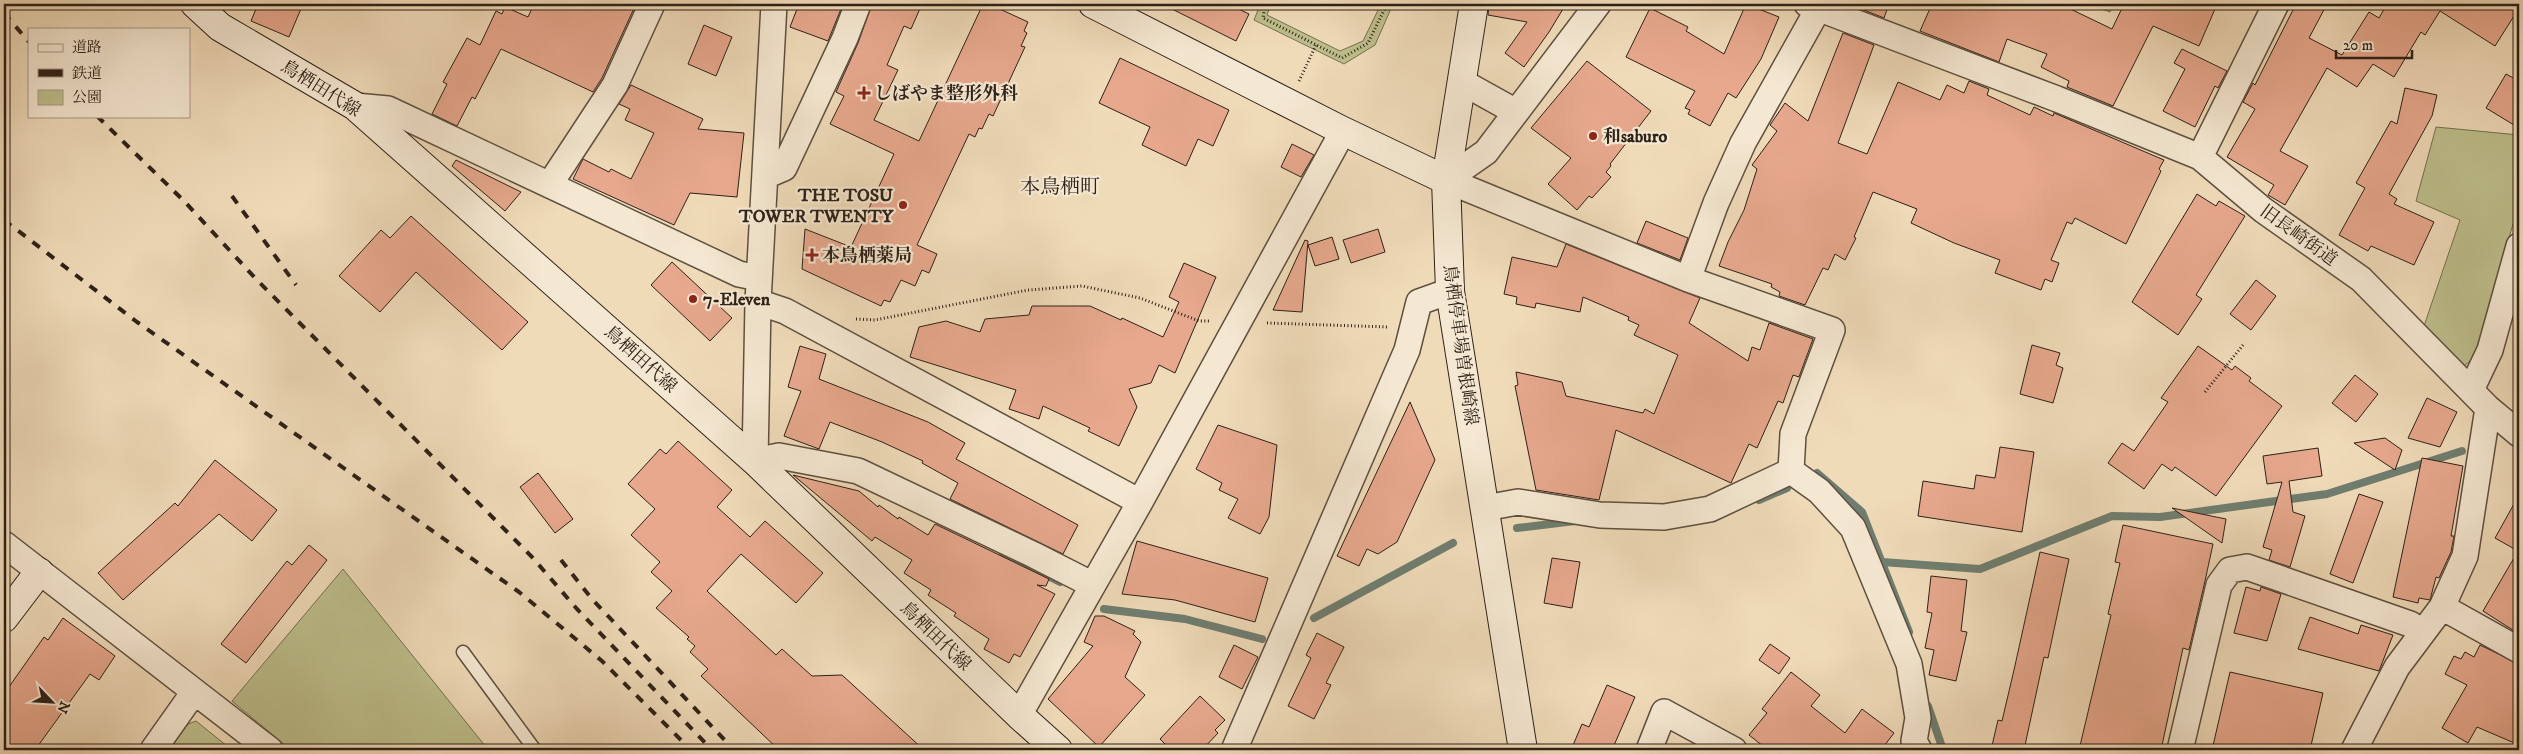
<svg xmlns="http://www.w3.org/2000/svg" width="2523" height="754" viewBox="0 0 2523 754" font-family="'IM FELL DW Pica','Noto Serif JP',serif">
<rect width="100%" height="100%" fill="#f0dbb9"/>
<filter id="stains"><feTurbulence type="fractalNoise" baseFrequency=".004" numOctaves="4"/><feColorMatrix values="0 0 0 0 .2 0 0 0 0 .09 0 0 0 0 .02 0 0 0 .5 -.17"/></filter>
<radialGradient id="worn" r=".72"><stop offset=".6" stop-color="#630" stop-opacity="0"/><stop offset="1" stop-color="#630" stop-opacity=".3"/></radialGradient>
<path fill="#bdbf8c" stroke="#757052" d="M1245 4H1271L1267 15 1340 51 1363 41 1381 4H1393L1375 45 1344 64 1254 20 1258 10Z
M2089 4H2114L2110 12Z
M2436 127 2519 135V203L2475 357 2464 366 2424 326 2460 220 2416 201Z
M343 569 486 747 488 750H291L232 701Z
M196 721 232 750H169L188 724Z"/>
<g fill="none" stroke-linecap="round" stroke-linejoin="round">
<path stroke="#6f7e70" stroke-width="8" d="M1817 473 1862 512 1909 632
M1759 500 1787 488
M1517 528 1575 521
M1003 554 1060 582
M1882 562 1980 569 2112 516 2160 517 2327 494 2462 451
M1104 609 1185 619 1262 639
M1314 618 1453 543
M1928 706 1942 747"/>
</g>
<path fill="#e7a88d" stroke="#2d2118" d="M258 4H303L289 37 251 21Z
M534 4H636L602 78 593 92 501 49 475 99 472 97 457 126 432 114 447 84 443 82 467 38 480 45 496 11 502 14 505 7 528 17Z
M799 4H843L828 41 790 27Z
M872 4H922L911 29 904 26 887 65 898 70 874 120 919 141 983 4H989L1028 22 1024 31 1027 33 1021 46 1025 47 993 116 989 114 982 129 979 128 975 137 969 134 917 245 937 254 929 273 922 270 915 286 901 280 890 302 884 300 881 306 802 269 805 229 851 247 894 154 830 124 844 96 836 92 858 43Z
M1162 4H1228L1249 14 1236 41Z
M1489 4H1566L1549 32 1524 67 1505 53 1527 22 1488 15Z
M1746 4 1779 17 1761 59 1736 98 1728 93 1710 126 1688 114 1690 110 1685 108 1695 91 1626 57 1650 8 1688 27 1686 31 1724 54Z
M1855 4H1889L1884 18 1854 6Z
M1932 4H2060L2112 29 2124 4H2204L2215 9 2199 46 2153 26 2113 106 2067 87 2069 81 2041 67 2047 54 2007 39 1999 62 1920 31Z
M2296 4H2327L2309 38 2342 55 2369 12 2379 18 2387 4H2519V8L2495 46 2440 11 2425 35 2421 32 2394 77 2373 64 2357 87 2327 68 2280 151 2308 166 2285 205 2268 195 2274 185 2227 157 2255 109 2243 102 2253 83 2255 85Z
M704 25 732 37 716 76 688 64Z
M1843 33 1874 45 1838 143 1867 154 1898 82 1940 100 1947 85 1964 93 1969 81 1989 89 1987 95 2030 115 2034 107 2053 116 2054 113 2164 160 2159 169 2161 171 2126 244 2075 218 2072 224 2067 222 2051 260 2059 263 2052 282 2045 279 2041 290 1995 273 2000 260 1954 243 1911 223 1917 209 1873 192 1854 237 1856 238 1845 260 1835 254 1828 270 1823 268 1805 305 1779 296 1780 292 1771 287 1772 284 1719 266 1728 242 1744 210 1757 169 1752 165 1777 131 1770 125 1785 103 1808 121Z
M2182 49 2227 71 2218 88 2215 86 2195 127 2163 111 2185 69 2174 63Z
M1120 58 1229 110 1213 146 1198 139 1186 166 1142 145 1150 127 1099 103Z
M1587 61 1651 111 1610 164 1611 166 1606 172 1611 177 1592 198 1589 196 1577 210 1548 184 1571 158 1531 128Z
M2506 74 2519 81V128L2486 108Z
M631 85 703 119 698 129 744 133 737 197 690 193 674 225 573 179 583 159 609 172 611 169 631 179 654 133 625 120 630 109 619 104Z
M2405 88 2437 95 2432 116 2389 194 2397 199 2394 204 2434 222 2414 265 2371 246 2368 251 2339 235 2365 188 2356 183 2391 121 2397 124Z
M1292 144 1314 155 1301 177 1281 167Z
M456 160 521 192 505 211 452 166Z
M2197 194 2216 206 2219 201 2245 216 2196 295 2202 299 2178 335 2132 302Z
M411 216 528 322 502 350 416 272 380 312 339 276 381 230 390 238Z
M1646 221 1688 238 1680 260 1637 243Z
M1378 229 1385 252 1351 263 1343 240Z
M1332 237 1339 259 1315 266 1308 245Z
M1305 240 1308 241 1302 312 1273 310Z
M1566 244 1700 298 1689 323 1748 361 1752 347 1760 350 1769 323 1813 339 1799 377 1793 375 1783 403 1778 401 1757 448 1749 444 1731 483 1616 430 1599 500 1536 490 1515 386 1518 385 1516 372 1562 382 1566 396 1643 413 1645 409 1654 414 1678 355 1634 335 1639 325 1628 320 1629 317 1583 297 1580 312 1536 303 1535 308 1516 304 1517 297 1504 294 1512 257 1557 267Z
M672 262 732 318 710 341 651 285Z
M1184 263 1216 277 1175 373 1159 365 1151 383 1129 389 1137 407 1119 446 1088 431 1090 428 1043 406 1039 419 1009 409 1016 390 910 357 919 327 946 321 980 332 985 319 1029 315 1032 306H1090L1121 320 1122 318 1163 337 1179 302 1169 297Z
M2256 280 2276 296 2251 330 2230 314Z
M2032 345 2060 353 2056 365 2063 368 2053 403 2020 394Z
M800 346 826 354 819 379 928 422 965 443 956 459 1078 525 1063 554 950 499 958 483 922 463 923 461 882 442 830 422 819 449 784 436 801 391 788 387Z
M2198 346 2232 370 2235 366 2251 378 2249 381 2282 406 2216 496 2175 467 2172 471 2162 464 2144 489 2108 463 2122 443 2134 451 2168 402 2161 398Z
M2355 375 2378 394 2356 422 2332 403Z
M2427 398 2457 412 2440 447 2408 438Z
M1410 402 1435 460 1397 542 1378 554 1367 549 1359 566 1337 556Z
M1218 425 1277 445 1269 517 1260 534 1228 518 1238 499 1219 490 1222 483 1196 469Z
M2385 438 2402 450 2395 470 2354 443Z
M678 441 732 490 717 507 750 537 765 521 823 573 796 603 741 554 707 591 776 655 782 649 812 676 842 675 924 750H779L701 676 708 669 690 652 695 646 687 639 689 637 656 608 672 591 651 572 660 562 631 535 655 509 628 484 660 449 666 454Z
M2000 447 2034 452 2022 532 1918 516 1923 481 1974 489 1976 475 1995 478Z
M2318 448 2322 476 2289 481 2293 512 2305 516 2290 567 2269 560 2272 550 2263 547 2282 482 2267 484 2263 456Z
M2422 458 2463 466 2451 536H2454L2451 552 2439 578 2436 577 2430 600 2419 598 2418 603 2393 597Z
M215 460 277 510 252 541 219 514 123 600 98 573 175 503 178 506Z
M538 473 573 519 555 533 520 487Z
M793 475 859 491 878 507 879 505 898 519 899 517 928 535 935 524 1049 579 1046 586 1037 585 1055 594 1020 657 1014 654 1009 663 984 649 989 639 954 616 956 613 928 595 931 590 904 573 912 560 875 537 872 541Z
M2359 494 2383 502 2353 583 2330 574Z
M2519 495V634L2483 611 2518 551 2495 538Z
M2172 508 2226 519 2222 543Z
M2123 525 2213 544 2205 581 2189 650 2183 648 2161 750H2079L2111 615 2108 614 2120 563 2115 562Z
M1137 541 1268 578 1255 622 1175 600 1122 594Z
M309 545 327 560 246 663 221 644 287 561 292 565Z
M2040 552 2069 559 2048 658 2044 657 2024 750H1991L1998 720 2002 721 2014 670Z
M1552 558 1580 562 1572 608 1544 603Z
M1931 576 1967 580 1961 631 1967 632 1956 681 1929 675 1934 650 1925 648 1932 613 1927 612Z
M2246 587 2260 591 2261 587 2281 594 2267 641 2234 633Z
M1095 616H1104L1135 631 1133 634 1141 642 1125 677 1145 695 1099 747 1048 699 1093 646 1084 642Z
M2310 617 2358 634 2361 625 2393 635 2379 671 2298 649Z
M63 618 115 656 99 680 90 674 35 750H4V694L44 637 48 640Z
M1317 633 1344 647 1326 683 1331 685 1314 719 1288 706 1311 658 1306 655Z
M1770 644 1790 658 1779 674 1759 660Z
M1234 645 1258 657 1242 689 1219 677Z
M2480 645 2519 664V745L2477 727 2468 743 2442 728 2467 685 2445 674 2454 656 2461 659 2465 652 2474 657Z
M1791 672 1820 695 1811 706 1845 733 1862 709 1894 733 1881 750H1768L1749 735 1767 713 1762 709Z
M2230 672 2323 693 2310 750H2212Z
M1607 685 1635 697 1612 750H1571L1582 724 1589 727Z
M1200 696 1225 720 1215 730 1218 733 1202 750H1171L1160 739Z"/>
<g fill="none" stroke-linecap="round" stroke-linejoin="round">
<g stroke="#5e5040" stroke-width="15">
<path id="lane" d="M463 652 535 750"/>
</g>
<g stroke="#5e5040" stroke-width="28">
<path id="street" d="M774 4 758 302 755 461 779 456 858 471 1034 555 1093 585
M1598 4 1486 152 1446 180 1688 279 1832 330 1793 434 1791 471 1819 491 1853 528 1909 664 1918 718 1914 741 1919 750
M1807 4 2057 99 2200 157 2263 210 2361 279 2488 408 2519 434
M1462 82 1516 112
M355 106 388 109 739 274 759 278
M2200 157 2276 4
M765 176 784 168 845 38 858 4
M550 184 615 85 652 4
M1688 279 1716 203 1743 143 1821 4
M758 302 785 311 1140 502
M2471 390 2490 350 2519 246
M1485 508 1518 502 1600 515 1664 517 1710 509 1791 471
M4 544 270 750
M2442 607 2519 650
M1019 715 1140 502 1343 131
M153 750 194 692
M1234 750 1407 350 1419 302 1450 291
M1649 750 1664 712 1734 750
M2180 750 2219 585 2230 570 2247 567 2410 624 2422 632
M2354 750 2397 667 2442 607 2465 556 2488 408"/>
</g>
<g stroke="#2d2118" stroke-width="30">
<path id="secondary" d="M195 4 220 27 355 106 755 461 1019 715 1058 750
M1093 4 1343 131 1446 180
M1474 4 1446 180 1450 291 1523 750
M4 618 39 572"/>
</g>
<path stroke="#2d2118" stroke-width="3" stroke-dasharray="1 2.5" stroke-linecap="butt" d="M1262 4 1265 5 1263 18 1342 58 1368 43 1387 4
M1299 81 1316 45
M856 319 875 320 1028 290 1082 286 1140 298 1199 321H1211
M1267 323 1388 327
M2205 392 2243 345"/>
<use href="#lane" stroke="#f5e8d2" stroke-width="12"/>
<use href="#street" stroke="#f5e8d2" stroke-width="25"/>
<use href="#secondary" stroke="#f5e8d2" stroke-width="28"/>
<path stroke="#2d2118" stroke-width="4" stroke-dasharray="9 9" stroke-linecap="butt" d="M4 13 29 42
M97 116 185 202 256 279 532 557 577 609 712 750
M232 196 296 285
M4 220 137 322 519 592 602 661 691 750
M561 560 592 599 734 750"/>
</g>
<g fill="#8f2418" stroke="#f5e8d2" stroke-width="2">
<path d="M861.5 85.5h5v5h5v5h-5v5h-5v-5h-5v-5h5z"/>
<circle cx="1593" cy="136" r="5"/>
<circle cx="903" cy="205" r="5"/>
<path d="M809.5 247.5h5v5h5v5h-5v5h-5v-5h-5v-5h5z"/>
<circle cx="693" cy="299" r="5"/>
</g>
<g text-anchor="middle" stroke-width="4.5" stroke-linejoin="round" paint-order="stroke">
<g font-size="18" fill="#2d2118" stroke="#f5e8d2">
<text transform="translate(321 88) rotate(32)" y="6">鳥栖田代線</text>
<text transform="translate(2299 235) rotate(36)" y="6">旧長崎街道</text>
<text transform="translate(1461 345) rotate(82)" y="6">鳥栖停車場曽根崎線</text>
<text transform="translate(641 359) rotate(42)" y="6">鳥栖田代線</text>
<text transform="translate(936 636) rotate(44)" y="6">鳥栖田代線</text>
</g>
<g font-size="18" font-weight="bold" fill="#2d2118" stroke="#f5e8d2" text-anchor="start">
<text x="874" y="99">しばやま整形外科</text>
<text x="1603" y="142">和saburo</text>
<text x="893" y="201" text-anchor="end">THE TOSU<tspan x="893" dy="21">TOWER TWENTY</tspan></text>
<text x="822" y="261">本鳥栖薬局</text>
<text x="703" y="305">7-Eleven</text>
</g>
<g font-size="20" fill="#2d2118" stroke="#f5e8d2">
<text x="1060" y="193">本鳥栖町</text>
</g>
</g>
<rect width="2523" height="754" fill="none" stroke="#f0dbb9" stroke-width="20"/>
<rect x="5" y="5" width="2513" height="744" fill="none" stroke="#2d2118" stroke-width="2.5"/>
<rect x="10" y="10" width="2503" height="734" fill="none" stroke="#2d2118"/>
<rect x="28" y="28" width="162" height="90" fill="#f5e8d2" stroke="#a59888"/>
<rect x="38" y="44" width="25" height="8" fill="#f5e8d2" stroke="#a59888"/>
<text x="72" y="52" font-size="15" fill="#2d2118">道路</text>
<rect x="38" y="69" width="25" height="8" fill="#2d2118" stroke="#a59888"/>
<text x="72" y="78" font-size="15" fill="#2d2118">鉄道</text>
<rect x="38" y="90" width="25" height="15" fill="#bdbf8c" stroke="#a59888"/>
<text x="72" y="102" font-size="15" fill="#2d2118">公園</text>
<g transform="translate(52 702) rotate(115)" stroke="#f5e8d2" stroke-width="4" paint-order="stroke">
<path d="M0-4L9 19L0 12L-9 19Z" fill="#2d2118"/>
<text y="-8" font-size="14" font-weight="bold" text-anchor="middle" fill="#2d2118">N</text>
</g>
<path d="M2336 50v8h76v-8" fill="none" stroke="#2d2118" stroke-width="2.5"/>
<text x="2343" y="50" font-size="15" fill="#2d2118" stroke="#f5e8d2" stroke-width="4" paint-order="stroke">20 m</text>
<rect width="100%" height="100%" filter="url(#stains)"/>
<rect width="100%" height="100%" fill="url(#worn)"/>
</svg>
